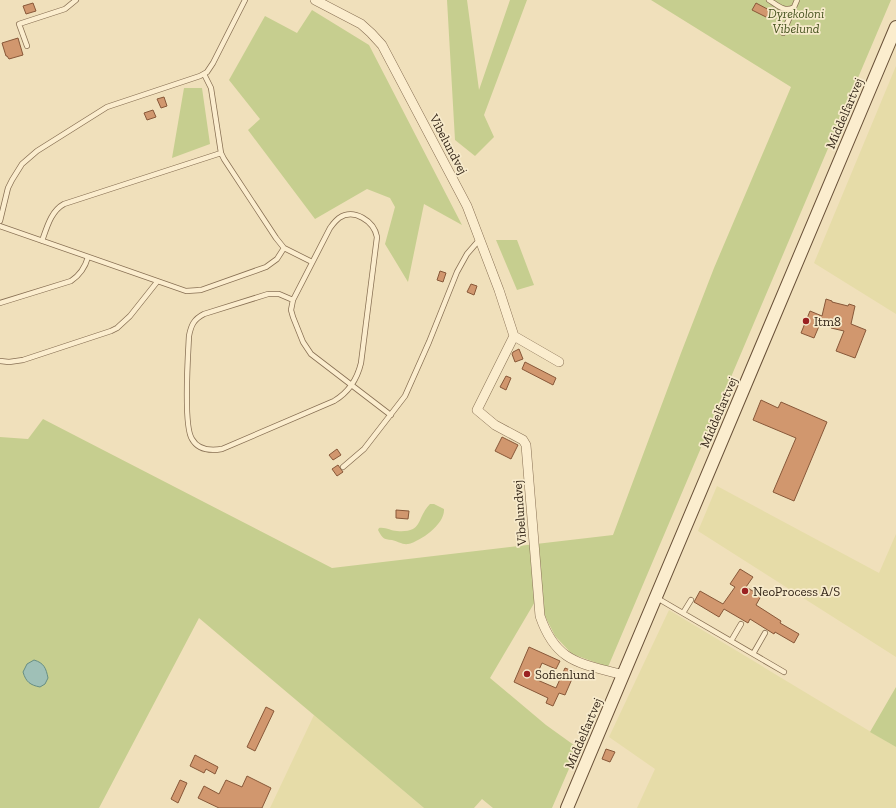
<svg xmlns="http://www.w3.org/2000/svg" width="896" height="808" viewBox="0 0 896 808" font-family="'Zilla Slab',serif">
<rect width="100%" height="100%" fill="#f0e0bb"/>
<path fill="#e6dca8" d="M896 66V314L814 263Z
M717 486 879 573 896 534V657L698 531Z
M669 610 896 747V808H637L655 769 609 737Z
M314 715 424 808H270Z"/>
<path fill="#c6ce8f" d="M447 0H467L479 90 510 0H527L484 115 494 137 475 156 455 140Z
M651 0H891L608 667 572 654 555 636 544 614 543 594 536 600 490 678 546 725 578 748 552 808H493L482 799 474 808H424L199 618 99 808H0V437L28 439 43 419 332 568 613 535 681 353 714 268 791 87Z
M312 10 369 45 462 225 424 204 408 282 385 244 395 207 390 198 367 189 315 219 248 130 260 119 229 80 265 16 297 33Z
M184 88H202L210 144 172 158Z
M496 240H517L534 285 517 290Z
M430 504H434L444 509C445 524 421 541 408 544 403 545 397 541 392 540 383 539 383 539 378 530L379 528C386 527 391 531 397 531 424 533 416 518 430 504Z
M896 687V747L870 732Z"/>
<path fill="#9fc0b7" stroke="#678e84" d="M34 660C44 663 46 668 48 678L45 684 40 687C30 685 26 682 23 672L27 664Z"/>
<path fill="#d1976e" stroke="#885839" d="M33 3 36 11 26 14 23 6Z
M756 3 771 11 768 18 752 10Z
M18 38 23 55 9 59 7 56H6L2 43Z
M164 97 167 106 161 108 157 99Z
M153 110 156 117 147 120 144 113Z
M440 271 446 273 443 282 437 280Z
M471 284 477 286 474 295 467 292Z
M826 299 832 301V302L848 306 849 304 855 306 851 324 866 330 855 358 836 351 844 331 831 328 833 322 822 319 814 338 801 333 810 311 822 316Z
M519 349 523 359 515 362 512 354 513 352Z
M525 362 556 378 553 385 522 369Z
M506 376 511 378 506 390 500 387Z
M761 400 778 408 781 402 827 422 794 501 773 492 796 438 753 420Z
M502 437 518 445 511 459 495 451Z
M337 449 341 455 333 460 329 455Z
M338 465 343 472 337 476 332 469Z
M396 510 409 511 408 519 396 518Z
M740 569 753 577 746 587 761 596 756 605 781 621 780 623 799 634 794 643 775 632 774 634 750 619 748 623 724 609 719 617 694 602 700 591 723 604 735 587 730 584Z
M529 647 560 661 556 669 542 663 535 679 556 688 565 668 575 672 565 695 559 693 553 706 546 703 548 698 514 682Z
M266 707 274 711 255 751 247 747Z
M606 749 615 752 610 762 602 759Z
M195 755 218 767 215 774 206 769 204 773 190 766Z
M247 776 271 788 262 808H219L198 798 204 786 219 794 226 780 242 787Z
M180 780 187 783 178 803 171 799Z"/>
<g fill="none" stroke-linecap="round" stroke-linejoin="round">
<g stroke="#887054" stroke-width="6">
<path id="service" d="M769 0C777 5 785 13 794 7
M783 33 797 0
M27 46 19 24 65 9 76 0
M204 74 211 88 221 153 224 159 276 238 284 248 312 262
M0 221 8 188 12 180 22 164 37 151 107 107 200 76 207 72 213 63 245 0
M0 226 186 291 201 290 266 267 277 259 284 248
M42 241C47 227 51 211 64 204L221 153
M293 300 279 294H268L204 314C194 319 191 325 189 336 188 355 183 426 192 439 198 450 210 451 222 449L334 401C349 392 357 380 361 363L377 237C374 221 354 208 339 218 335 221 333 224 330 228L293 300 291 310 293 317 303 342 311 354 388 413 391 415
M0 303 71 281C80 275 85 268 88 257
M0 361 9 362 23 360 111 331 117 328 130 316 157 282
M343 467 364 449 405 396 429 342 457 272 467 254 480 239
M657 598 784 672
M683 613 691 600
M731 641 741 624
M753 654 765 633"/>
</g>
<g stroke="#887054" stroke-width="10">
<path id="minor" d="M315 0 361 24 371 33 382 45 467 206 499 290 514 336 559 362
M514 336 477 410 495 425 523 440 526 445 540 616C556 663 580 663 623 675"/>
</g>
<g stroke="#695138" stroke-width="14">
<path id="secondary" d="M567 808 896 27"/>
</g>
<use href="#service" stroke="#fbedce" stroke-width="4.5"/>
<use href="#minor" stroke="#fbedce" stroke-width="9"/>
<use href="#secondary" stroke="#fbedce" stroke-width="12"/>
</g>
<g fill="#9a2121" stroke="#f7eacb" stroke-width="1.5">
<circle cx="806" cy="321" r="4"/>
<circle cx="745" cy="591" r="4"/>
<circle cx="527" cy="674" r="4"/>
</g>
<g text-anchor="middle" stroke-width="3.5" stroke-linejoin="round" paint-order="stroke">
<g font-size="13" font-style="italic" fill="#46531f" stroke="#f7eacb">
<text x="796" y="18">Dyrekoloni<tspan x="796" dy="15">Vibelund</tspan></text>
</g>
<g font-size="13" fill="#36281a" stroke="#f7eacb">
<text transform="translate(844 113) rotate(-67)" y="5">Middelfartvej</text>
<text transform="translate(449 144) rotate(62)" y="5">Vibelundvej</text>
<text transform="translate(718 412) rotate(-67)" y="5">Middelfartvej</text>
<text transform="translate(519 513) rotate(-94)" y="5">Vibelundvej</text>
<text transform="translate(583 733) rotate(-67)" y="5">Middelfartvej</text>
</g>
<g font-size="13" fill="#36281a" stroke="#f7eacb" text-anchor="start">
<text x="814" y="326">Itm8</text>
<text x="753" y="596">NeoProcess A/S</text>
<text x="535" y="679">Sofienlund</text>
</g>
</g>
</svg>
